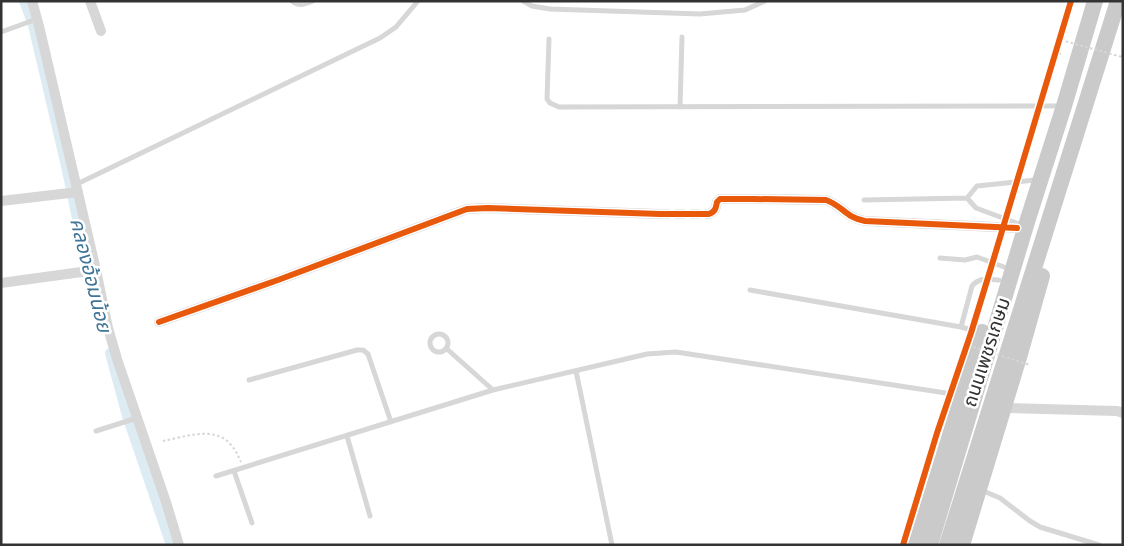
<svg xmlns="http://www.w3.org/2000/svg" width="1124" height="546" viewBox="0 0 1124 546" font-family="'PT Sans Narrow','Noto Sans Thai',sans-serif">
<rect width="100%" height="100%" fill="#fff"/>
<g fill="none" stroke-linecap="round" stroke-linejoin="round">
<path stroke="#ddebf3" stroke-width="10" d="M24 1 33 25 66 166 86 261 102 319
M110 353 127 416 171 545"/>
<path stroke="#d6d6d6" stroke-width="10" stroke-dasharray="10 5" stroke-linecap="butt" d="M660 214H709"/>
<path stroke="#d6d6d6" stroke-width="2" stroke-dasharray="2.5 2.5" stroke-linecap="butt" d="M1060 55 1061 40
M1122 57 1123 45
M163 441C184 437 215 425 231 445 236 450 238 456 241 462"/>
<path stroke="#d7d7d7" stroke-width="5" d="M292 1C299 7 305 4 313 1
M523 1 532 6 550 9 700 14 745 10 765 1
M1 32 37 19
M549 39 547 99 550 103 559 107 1061 106
M680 107 682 37
M77 184 380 38 396 27 418 1
M967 198 976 208 1019 224
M864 200 967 198 977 186 1035 180
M940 258 965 260 977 257 1004 267
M750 290 961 327 979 332
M961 327 972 286C979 277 988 279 999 280
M430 343a9 9 0 1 1 18 0a9 9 0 1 1-18 0Z
M447 349 493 390
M576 371 612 545
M249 380 357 350H363L368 354 391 422
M96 431 137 418
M347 436 370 516
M234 471 252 523
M216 476 493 390 647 354 676 352 959 395
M981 490 1000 498 1030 521 1040 527 1099 545"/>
<path stroke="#d7d7d7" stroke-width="10" d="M32 1 39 26 96 270 108 328 117 359 166 502 179 545
M90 1 101 31
M1 201 78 192
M709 214C715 212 716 208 717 202L720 199H753L826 200C843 206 846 218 865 221L1017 228
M1 283 96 270
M159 322 278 280 467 209 488 208 660 214
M1004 408 1117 411 1123 413"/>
<path stroke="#cacaca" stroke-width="16" d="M916 545 982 332
M930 545 1027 222 1064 106 1095 1
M947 545 1118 1
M962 545 1020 354 1042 276"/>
<path stroke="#d6d6d6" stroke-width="2" stroke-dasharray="2.5 2.5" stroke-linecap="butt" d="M1061 40 1122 57
M964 344 1030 365"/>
<g stroke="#fff" stroke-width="9">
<path id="cycleway" d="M159 322 278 280 467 209 488 208 660 214H709C715 212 716 208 717 202L720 199H753L826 200C843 206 846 218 865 221L1017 228
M903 545 937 433 971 333 990 271 1071 1"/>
</g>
<use href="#cycleway" stroke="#e8590c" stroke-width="6"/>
</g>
<g text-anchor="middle" stroke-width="5" stroke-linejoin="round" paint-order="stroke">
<g font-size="19" fill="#333" stroke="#fff">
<text transform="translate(986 352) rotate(-72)" y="7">ถนนเพชรเกษม</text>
</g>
<g font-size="20" font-style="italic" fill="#3f7597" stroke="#fff">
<text transform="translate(91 275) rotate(76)" y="7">คลองอ้อมน้อย</text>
</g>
</g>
<rect width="1124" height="546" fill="none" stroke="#333333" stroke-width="5"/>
</svg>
